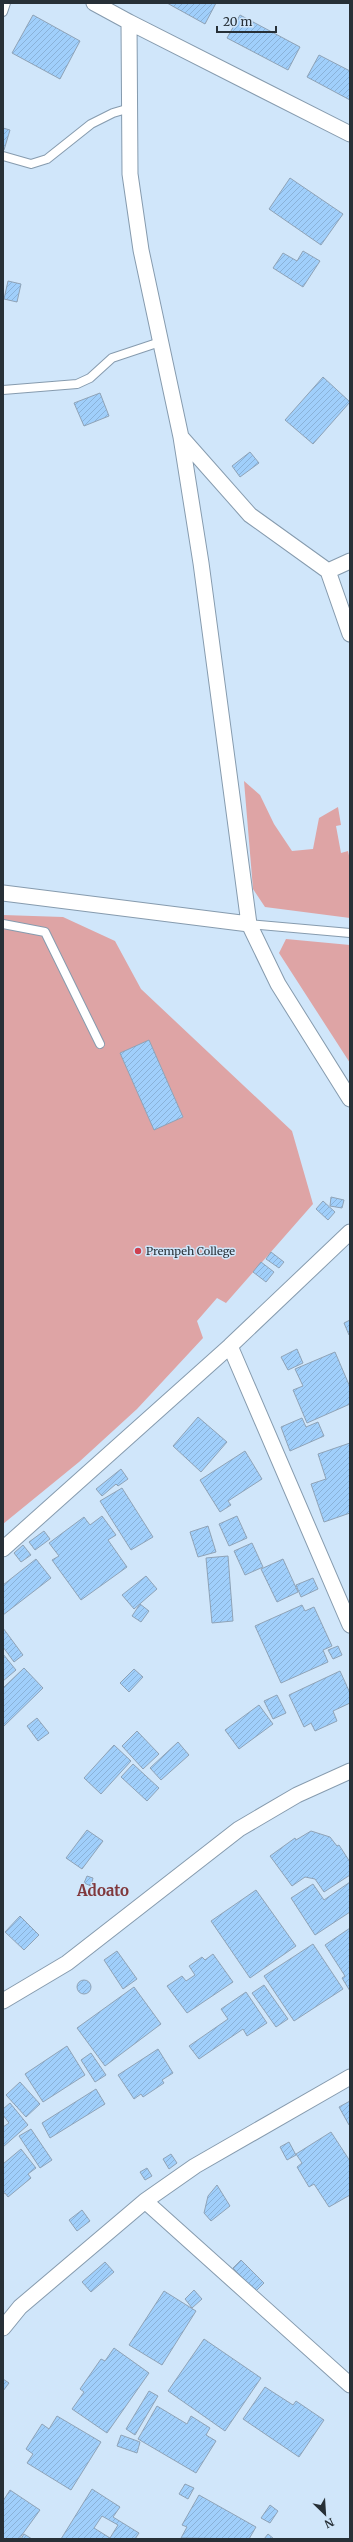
<svg xmlns="http://www.w3.org/2000/svg" width="353" height="2542" viewBox="0 0 353 2542" font-family="Merriweather,serif">
<defs>
<pattern id="building-hatch" width="6" height="6" patternUnits="userSpaceOnUse"><rect width="6" height="6" fill="#a0cffb"/><path d="M-1 1l2-2M0 6l6-6M5 7l2-2" fill="none" stroke="#8ab2d8"/></pattern>
</defs>
<rect width="100%" height="100%" fill="#d0e6fa"/>
<path fill="#dea4a5" d="M244 781 260 795 274 824 292 851 313 849 319 818 338 807 341 825 336 826 341 853 348 851 350 860V918L265 907 253 889Z
M3 915 63 917 115 941 141 989 292 1131 313 1204 226 1303 217 1298 197 1321 203 1338 137 1409 79 1462 3 1524Z
M286 939 350 945V1063L279 953Z"/>
<path fill="url(#building-hatch)" stroke="#8fa3b7" fill-rule="evenodd" d="M167 3H216L205 24Z
M33 15 80 41 60 79 12 53Z
M240 15 300 47 288 70 227 38Z
M319 55 350 71V100L307 77Z
M3 128 10 130 4 150 3 149Z
M290 178 343 214 321 245 269 209Z
M303 251 320 261 303 287 273 268 283 253 297 261Z
M8 281 21 284 17 302 4 299Z
M323 377 350 402 313 444 285 420Z
M100 393 109 416 84 426 74 403Z
M250 452 259 463 240 477 232 466Z
M149 1040 183 1117 154 1130 120 1053Z
M331 1197 344 1200 342 1208 330 1206Z
M323 1201 335 1212 328 1220 316 1209Z
M271 1252 284 1262 279 1268 266 1259Z
M261 1262 274 1272 266 1282 253 1272Z
M350 1320V1335H349L344 1323Z
M297 1349 303 1363 288 1370 281 1357Z
M335 1352 350 1387V1404L307 1423 293 1390 303 1386 295 1369Z
M198 1417 227 1442 201 1472 173 1446Z
M302 1418 306 1427 318 1422 324 1436 290 1451 281 1427Z
M350 1443V1513L324 1522 311 1484 326 1479 318 1454Z
M245 1451 262 1479 228 1501 231 1505 220 1512 200 1480Z
M121 1469 128 1479 118 1486 116 1484 102 1496 96 1489Z
M122 1488 153 1537 131 1550 100 1501Z
M102 1516 116 1535 108 1540 127 1567 81 1600 52 1560 59 1556 49 1543 84 1517 90 1525Z
M237 1516 247 1538 229 1546 219 1524Z
M208 1526 216 1552 198 1557 190 1532Z
M44 1531 50 1539 35 1550 29 1542Z
M252 1543 263 1567 245 1575 234 1551Z
M23 1545 31 1555 21 1562 14 1553Z
M228 1556 233 1621 212 1623 206 1558Z
M36 1559 51 1578 3 1615V1585Z
M283 1559 298 1592 277 1602 261 1569Z
M146 1576 157 1589 134 1609 122 1595Z
M313 1578 318 1589 301 1597 296 1585Z
M140 1604 149 1611 141 1622 132 1616Z
M302 1605 305 1611 314 1607 332 1646 323 1650 328 1662 281 1683 255 1626Z
M3 1628 23 1655 14 1662 3 1647Z
M338 1646 342 1655 333 1659 328 1650Z
M3 1654 16 1670 3 1681Z
M24 1668 43 1688 3 1727V1688Z
M134 1669 143 1677 129 1692 120 1683Z
M340 1671 350 1693V1703L333 1711 337 1721 315 1731 311 1723 304 1727 289 1695Z
M277 1695 286 1713 273 1719 264 1701Z
M259 1705 273 1724 239 1749 225 1730Z
M37 1718 49 1733 38 1741 27 1726Z
M137 1731 159 1754 143 1769 122 1746Z
M178 1742 189 1755 161 1780 150 1768Z
M114 1745 131 1761 101 1794 84 1778Z
M133 1764 159 1788 147 1801 121 1777Z
M87 1830 103 1841 82 1869 66 1858Z
M311 1831 330 1837 337 1846 339 1845 350 1862V1875L324 1892 315 1879 305 1877 292 1886 270 1856 295 1838 296 1840Z
M87 1876 93 1878 91 1886 84 1883Z
M350 1882V1912L315 1935 291 1898 313 1884 324 1900Z
M256 1890 296 1946 250 1978 211 1921Z
M20 1916 39 1935 24 1950 5 1932Z
M350 1928V1991L342 1978 345 1976 325 1945Z
M313 1944 343 1989 294 2021 264 1976Z
M117 1951 137 1979 123 1989 104 1960Z
M213 1954 233 1982 187 2013 167 1986 182 1976 186 1981 195 1975 189 1966 202 1957 205 1960Z
M77 1987a7 7 0 1 1 14 0a7 7 0 1 1-14 0Z
M264 1985 288 2019 276 2027 252 1993Z
M134 1987 161 2024 105 2066 77 2028Z
M246 1992 267 2023 247 2036 243 2029 199 2059 189 2046 228 2019 221 2009Z
M67 2046 85 2075 43 2102 25 2074Z
M158 2049 173 2073 162 2080 164 2083 143 2097 141 2094 134 2099 118 2075Z
M91 2053 106 2075 95 2082 81 2060Z
M20 2082 40 2104 26 2117 6 2095Z
M96 2089 105 2104 50 2138 42 2123Z
M350 2101V2124L349 2125 339 2107Z
M10 2103 28 2125 3 2147V2127L9 2123 3 2115V2109Z
M31 2129 52 2160 40 2168 19 2136Z
M331 2132 350 2161V2195L329 2207 314 2184 309 2187 297 2167 302 2163 296 2154Z
M289 2142 296 2155 287 2160 280 2147Z
M21 2149 36 2168 28 2174 31 2178 8 2197 5 2193 3 2194V2164Z
M171 2154 177 2163 169 2169 163 2159Z
M147 2168 152 2176 145 2180 140 2172Z
M217 2185 230 2206 211 2221 204 2213 208 2196Z
M82 2210 90 2221 77 2231 69 2220Z
M241 2260 264 2283 255 2292 233 2268Z
M105 2262 114 2272 91 2292 82 2282Z
M194 2290 202 2299 192 2308 185 2299Z
M164 2291 196 2311 162 2365 129 2345Z
M204 2339 261 2378 225 2431 168 2391Z
M114 2348 149 2373 107 2433 72 2409 84 2392 80 2389 101 2359 105 2361Z
M3 2379 9 2383 3 2391Z
M265 2387 293 2405 296 2401 324 2420 299 2457 243 2419Z
M149 2391 158 2396 135 2435 126 2429Z
M157 2406 187 2424 191 2416 210 2428 206 2435 216 2441 196 2473 138 2439Z
M57 2416 101 2442 71 2490 27 2463 33 2454 26 2449 42 2424 49 2429Z
M121 2435 140 2442 137 2453 117 2446Z
M185 2484 194 2488 188 2499 179 2494Z
M92 2489 120 2507 113 2517 139 2533 135 2539H61ZM102 2516 118 2525 110 2538 94 2528Z
M10 2490 40 2510 19 2539H3V2501Z
M199 2495 256 2527 249 2539 181 2538 187 2527 182 2525Z
M270 2505 278 2511 270 2523 261 2518Z
M24 2534 32 2539H21Z
M268 2534 274 2539H264Z"/>
<g fill="none" stroke-linecap="round" stroke-linejoin="round">
<g stroke="#869bae" stroke-width="10">
<path id="service" d="M3 12 6 3
M3 156 31 164 47 159 91 124 113 113 130 108
M3 390 77 384 90 378 112 358 160 342
M3 924 45 932 100 1044
M249 924 350 933"/>
</g>
<g stroke="#869bae" stroke-width="17">
<path id="minor" d="M94 3 129 22 130 174 141 250 181 437 201 563 249 924 278 984 350 1099
M129 22 350 134
M181 437 250 515 328 571 350 561
M328 571 350 634
M3 893 249 924
M230 1346 350 1625
M3 1549 230 1346 350 1232
M3 2001 67 1963 239 1829 297 1795 350 1771
M145 2201 350 2385
M3 2328 20 2307 145 2201 195 2166 350 2077"/>
</g>
<use href="#service" stroke="#fff" stroke-width="8"/>
<use href="#minor" stroke="#fff" stroke-width="15"/>
</g>
<circle fill="#cf3f4f" stroke="#d0e6fa" stroke-width="1.5" cx="138" cy="1251" r="4"/>
<g text-anchor="middle" stroke-width="3" stroke-linejoin="round" paint-order="stroke">
<g font-size="11" fill="#273037" stroke="#d0e6fa" text-anchor="start">
<text x="146" y="1255">Prempeh College</text>
</g>
<g font-size="15" font-weight="bold" fill="#80383c" stroke="#d0e6fa">
<text x="103" y="1896">Adoato</text>
</g>
</g>
<rect width="353" height="2542" fill="none" stroke="#273037" stroke-width="8"/>
<g transform="translate(325 2514) rotate(155)" stroke="#d0e6fa" stroke-width="3" paint-order="stroke">
<path d="M0-3L7 15L0 10L-7 15Z" fill="#273037"/>
<text y="-6" font-size="11" font-weight="bold" text-anchor="middle" fill="#273037">N</text>
</g>
<path d="M217 26v6h59v-6" fill="none" stroke="#273037" stroke-width="2"/>
<text x="223" y="26" font-size="12" fill="#273037" stroke="#d0e6fa" stroke-width="3" paint-order="stroke">20 m</text>
</svg>
